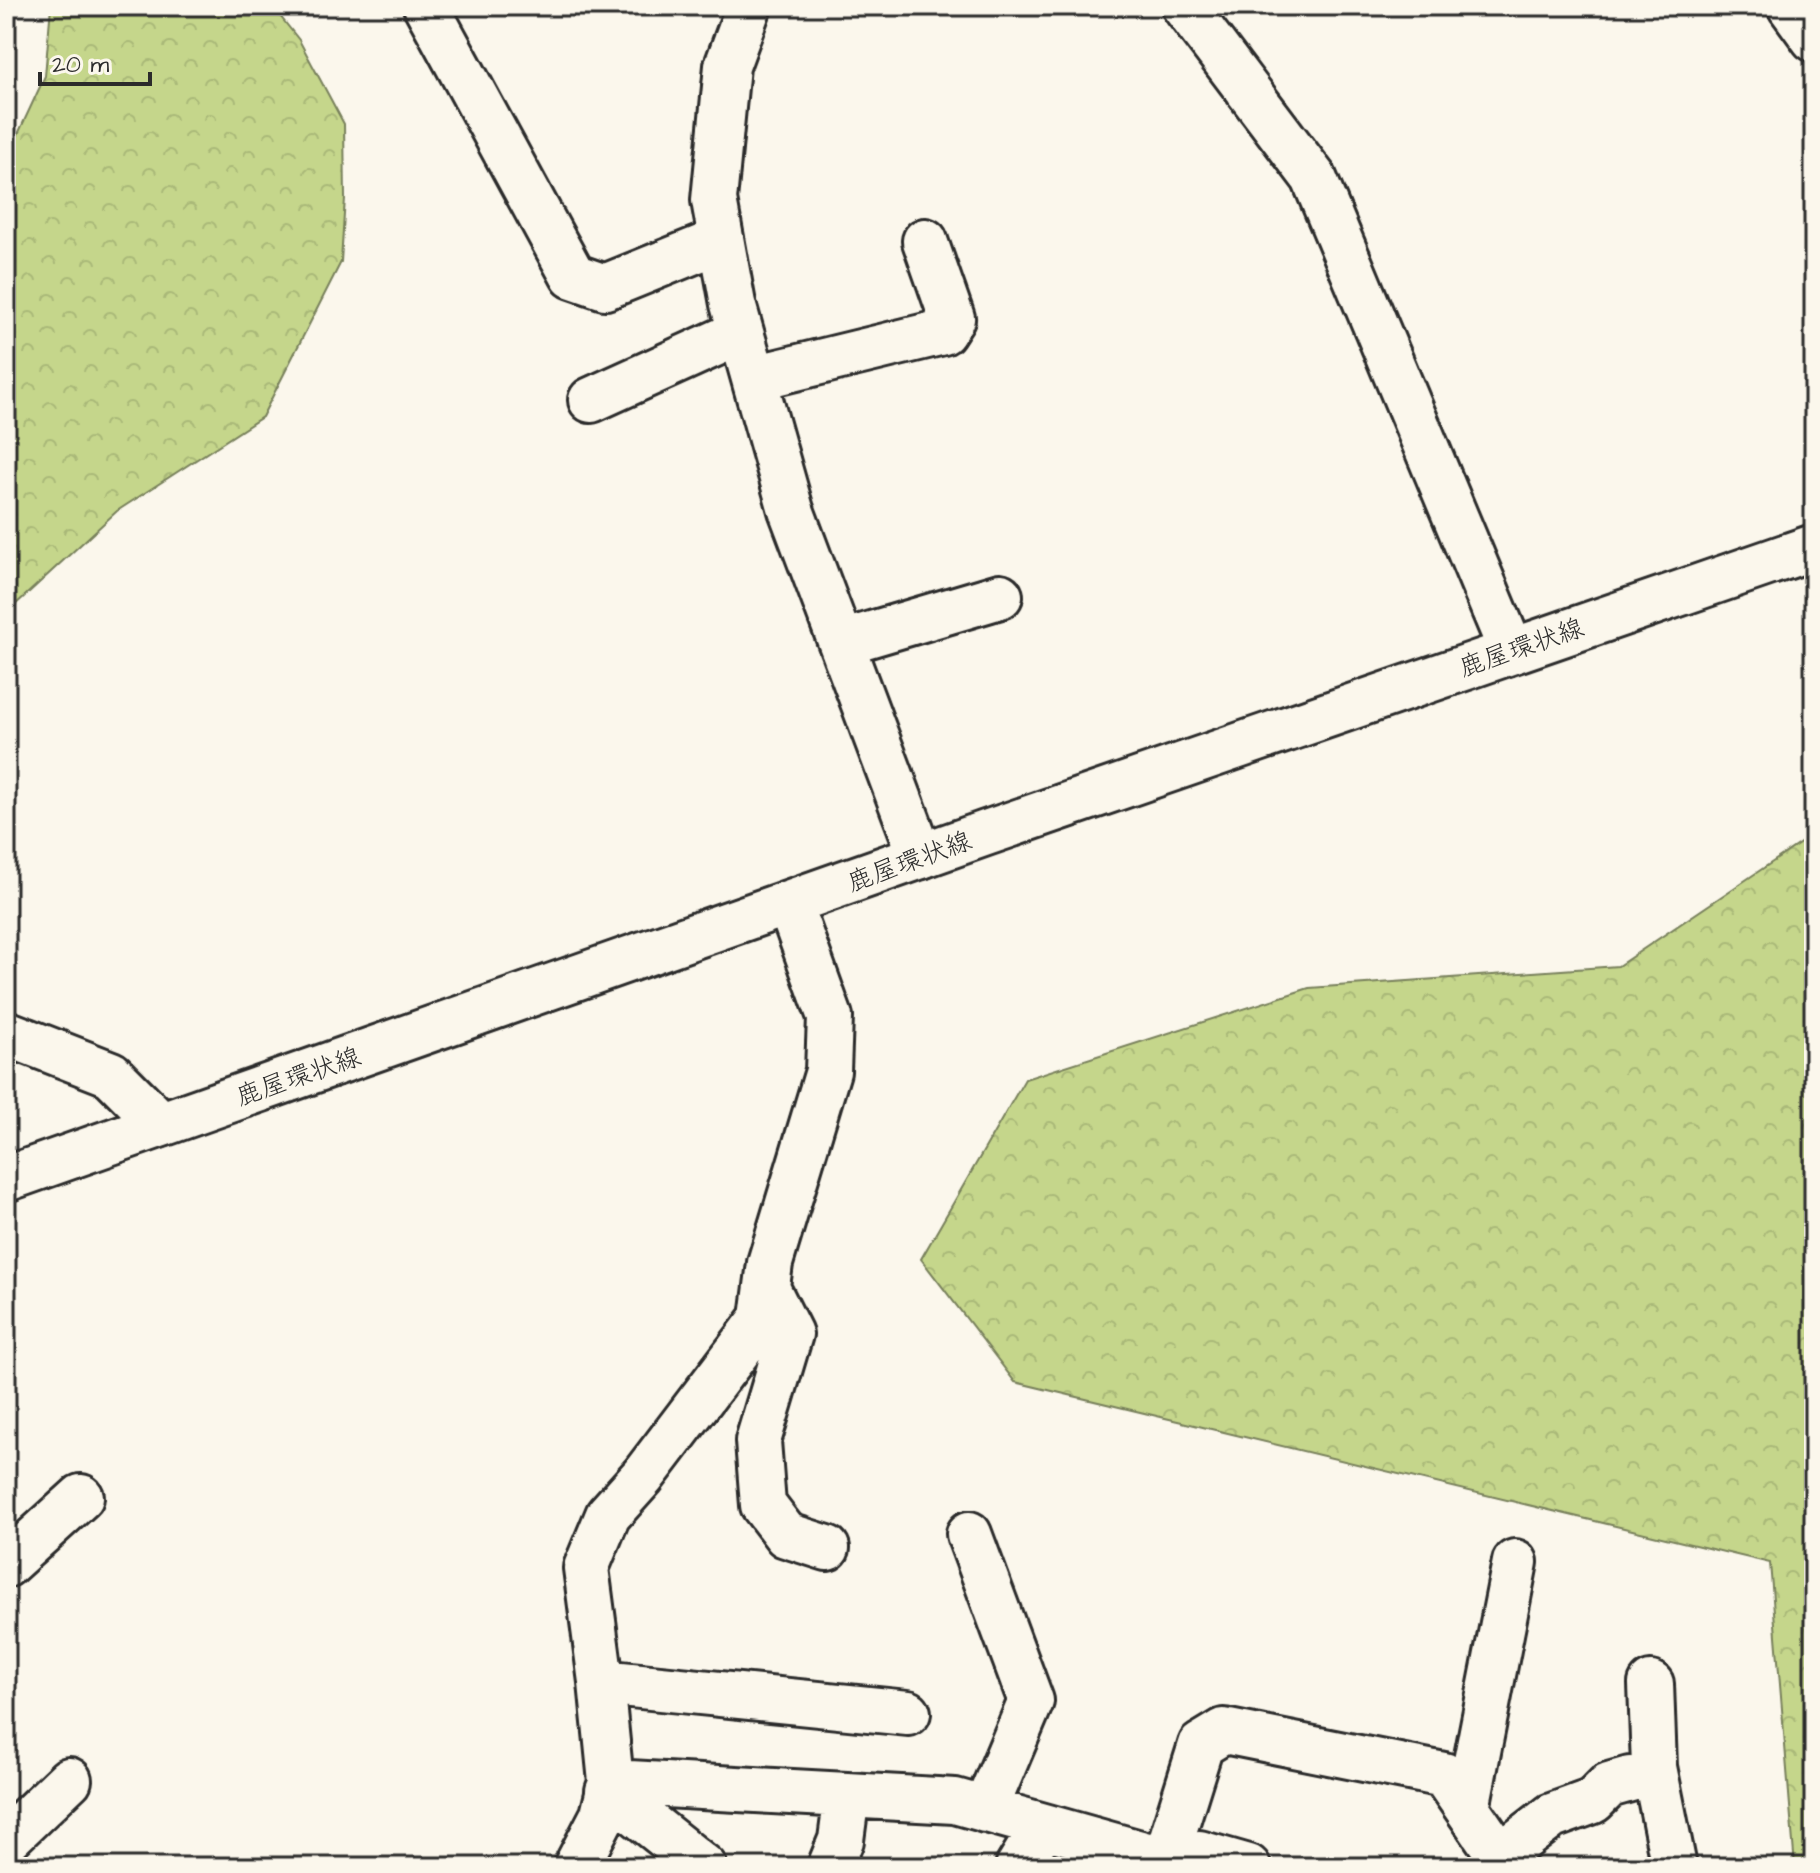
<svg xmlns="http://www.w3.org/2000/svg" width="1820" height="1873" viewBox="0 0 1820 1873" font-family="'Architects Daughter','Klee One',sans-serif">
<defs>
<pattern id="forest-crowns" width="20" height="18" patternUnits="userSpaceOnUse" patternTransform="scale(2)"><rect width="20" height="18" fill="#c5d68b"/><path d="M2 6a3 3 0 1 1 6 0M12 15a3 3 0 1 1 6 0" fill="none" stroke="#a9b878"/></pattern>
</defs>
<rect width="100%" height="100%" fill="#fbf7ec"/>
<filter id="ink" filterUnits="userSpaceOnUse"><feTurbulence type="fractalNoise" baseFrequency=".0125" numOctaves="2"/><feDisplacementMap in="SourceGraphic" scale="16" xChannelSelector="R" yChannelSelector="G"/><feConvolveMatrix kernelMatrix="1 2 1 2 8 2 1 2 1" color-interpolation-filters="sRGB"/></filter>
<g filter="url(#ink)">
<path fill="url(#forest-crowns)" stroke="#78805b" stroke-width="2" d="M51 6H272L299 40 344 124 345 198 341 262 262 417 117 511 14 606 12 725 6 731V160L45 76Z
M1814 834V1867H1795L1770 1563 1015 1382 921 1259 1025 1079 1309 988 1618 966Z"/>
<g fill="none" stroke-linecap="round" stroke-linejoin="round">
<g stroke="#2b2b2b" stroke-width="50">
<path id="street" d="M426 6 573 276 605 287 721 240
M749 6 727 66 714 200 733 304 791 510 921 856
M1184 6 1314 178 1511 650
M1790 6 1814 39
M754 378 943 332 952 318 925 241
M591 400 741 332
M841 643 1000 596
M6 1033 111 1074 161 1124
M767 1288 790 1334 758 1441 763 1505 786 1535 827 1548
M969 1534 1031 1701 985 1810
M6 1565 81 1497
M601 1682 908 1713
M1651 1684 1654 1767 1674 1867
M611 1782 955 1801 1165 1860 1199 1853 1248 1867
M608 1791 704 1867
M1467 1808 1515 1562
M6 1840 69 1780
M1500 1856 1552 1816 1593 1801 1609 1785 1630 1779
M1165 1860 1201 1745 1224 1731 1444 1775 1500 1856V1867
M576 1867 603 1815 611 1782 601 1682 586 1568 608 1515 643 1476 763 1318 770 1263 828 1071 830 1017 789 903
M830 1867 841 1840 847 1795
M1018 1867 1043 1826"/>
</g>
<g stroke="#2b2b2b" stroke-width="50">
<path id="secondary" d="M6 1179C607 965 1210 753 1814 547"/>
</g>
<use href="#street" stroke="#fbf7ec" stroke-width="44"/>
<use href="#secondary" stroke="#fbf7ec" stroke-width="44"/>
</g>
</g>
<g text-anchor="middle" stroke-width="7" stroke-linejoin="round" paint-order="stroke">
<g font-size="26" fill="#2b2b2b" stroke="#fbf7ec">
<text transform="translate(1521 647) rotate(-19)" y="9">鹿屋環状線</text>
<text transform="translate(909 861) rotate(-20)" y="9">鹿屋環状線</text>
<text transform="translate(298 1076) rotate(-19)" y="9">鹿屋環状線</text>
</g>
</g>
<rect width="1820" height="1873" fill="none" stroke="#fbf7ec" stroke-width="32"/>
<rect x="16" y="16" width="1788" height="1841" fill="none" stroke="#2b2b2b" stroke-width="3" filter="url(#ink)"/>
<path d="M40 72v12h110v-12" fill="none" stroke="#2b2b2b" stroke-width="4"/>
<text x="52" y="72" font-size="24" fill="#2b2b2b" stroke="#fbf7ec" stroke-width="6" paint-order="stroke">20 m</text>
</svg>
